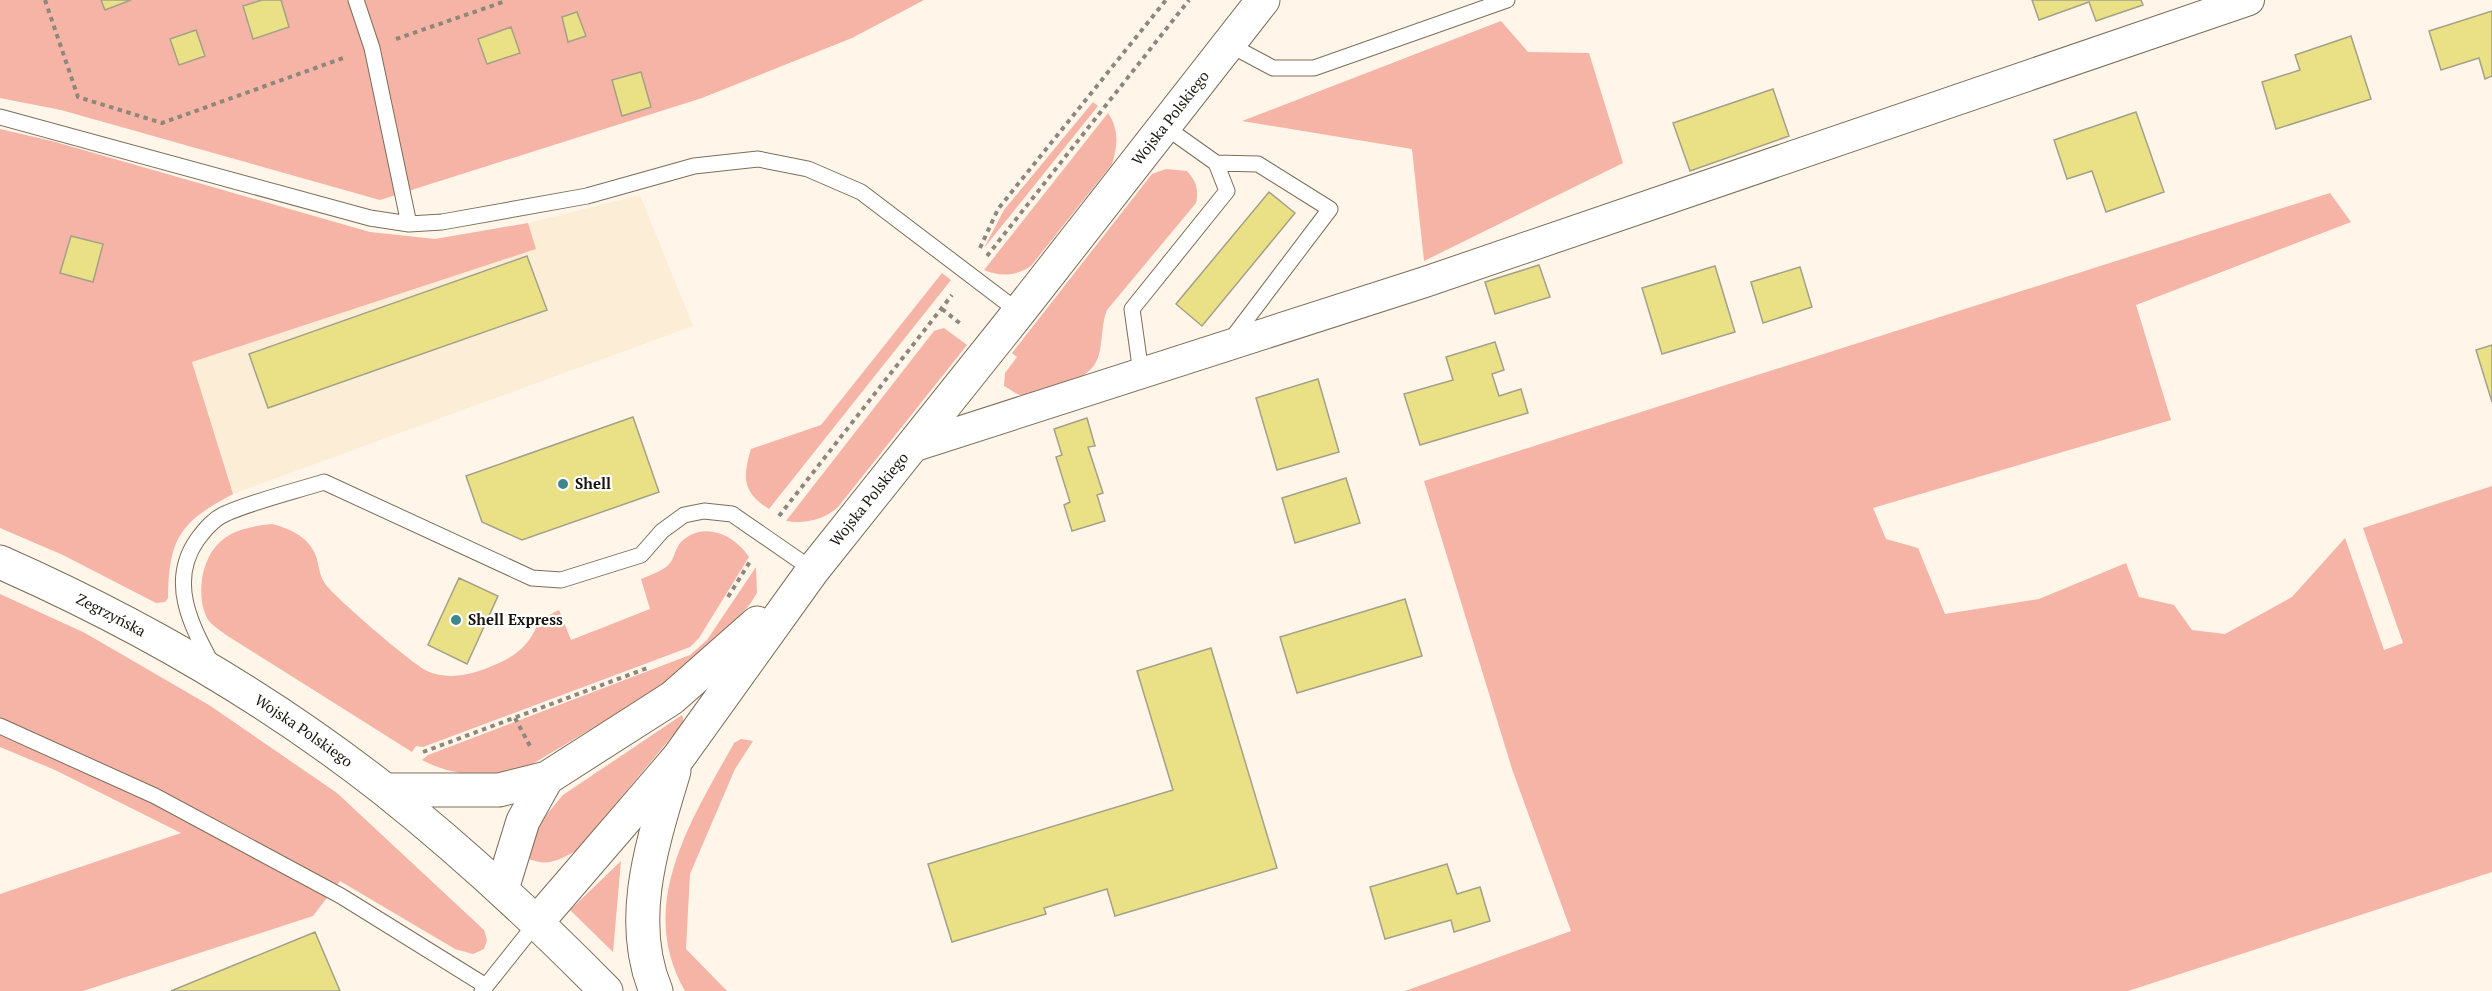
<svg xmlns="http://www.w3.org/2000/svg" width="2492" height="991" viewBox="0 0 2492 991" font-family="'PT Serif',serif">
<rect width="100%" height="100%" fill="#fff6e9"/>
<path fill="#fcedd6" d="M640 195 693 326 233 494 192 362 536 249 528 223Z"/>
<path fill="#f6b4a7" d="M0 0H924L852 38 702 98 380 200 61 110 0 98Z
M1501 21 1528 52 1589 53 1623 163 1424 261 1412 149 1242 121Z
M1093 102 1098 106 984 248 1004 210Z
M1108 113C1119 129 1118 146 1112 164L1031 266C1017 276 1000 277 984 270Z
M0 129 52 141 370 232 435 239 528 223 536 249 192 362 233 494C180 522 169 538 168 598L165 602 156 603 63 555 0 528Z
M1166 169 1187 171C1196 181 1199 189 1196 203L1107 310C1100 327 1104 349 1095 364 1087 379 1036 400 1020 395 1014 393 1009 388 1004 386L1005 373 1017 357 1012 353 1152 174Z
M2330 193 2351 222 2136 305 2171 420 1873 508 1886 539 1918 548 1945 614 2039 599 2126 563 2139 597 2174 605 2192 630 2225 634 2292 597 2345 538 2384 650 2403 643 2363 528 2492 486V872L2128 991H1405L1571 931 1512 769 1424 481Z
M942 273 951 280 769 509C743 493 742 478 751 449L821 425Z
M944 328 967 345 838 507C824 520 805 524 786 521L934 331Z
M272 524C291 529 311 538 317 559 319 568 320 577 326 585 338 600 411 663 427 671 448 681 475 674 494 665 505 661 517 654 525 645 541 627 530 624 559 610L571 640 650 609 641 579C650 575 664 571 670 563 675 557 675 548 681 542 703 520 735 535 749 557L699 638 690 647 423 747 416 746 412 752 226 635C219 629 209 624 206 616 196 593 202 558 220 542 234 529 254 526 272 524Z
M756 567 757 593 750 604 718 641 653 692 529 766C493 778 456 778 422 760L428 755 690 655 707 640Z
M0 594 85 633 209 705 337 793 484 930 487 940 484 949 473 954 455 949 340 881 313 916 83 991H0V894L181 833 55 770 0 747Z
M682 715 684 722 576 851C556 861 548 867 526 858L537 826 563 795Z
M741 739 753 741 735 769 690 874 686 949 727 991H685C635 905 692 819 734 743Z
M621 861 613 952 570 910Z"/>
<path fill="#eae085" stroke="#a3a189" stroke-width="1.5" d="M101 0H131L105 10Z
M262 0H281L289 27 253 39 243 6Z
M2032 0H2141L2143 5 2096 21 2089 2 2039 20Z
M2492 11V76L2485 79 2479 58 2441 70 2429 31Z
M577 12 586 36 568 42 562 17Z
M511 27 520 53 487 64 478 39Z
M196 30 205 56 179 65 170 39Z
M2351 36 2371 99 2276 129 2262 82 2300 70 2295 55Z
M641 72 651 107 622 116 612 80Z
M1773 89 1789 136 1690 171 1673 123Z
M2136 112 2164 192 2106 212 2092 171 2067 179 2054 140Z
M1269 192 1295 213 1202 326 1176 304Z
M71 236 103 244 93 282 60 273Z
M527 256 547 310 268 408 249 354Z
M1539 265 1550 297 1495 314 1485 282Z
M1715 266 1735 332 1662 354 1642 288Z
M1800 267 1812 307 1763 323 1751 282Z
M1495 342 1504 370 1492 374 1499 396 1521 389 1528 413 1420 445 1404 394 1453 380 1446 357Z
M2492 345V402L2476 350Z
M1318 379 1339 452 1277 470 1256 398Z
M633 417 659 492 522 540 482 522 466 476Z
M1087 418 1095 446 1088 447 1103 493 1097 495 1105 521 1072 531 1064 505 1070 502 1056 457 1062 455 1054 429Z
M1346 478 1360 523 1295 543 1282 498Z
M459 578 498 596 467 664 428 645Z
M1405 599 1422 656 1297 693 1280 637Z
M1211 648 1277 868 1115 916 1107 889 1044 908 1046 914 952 942 928 864 1173 790 1137 671Z
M1447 864 1457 894 1480 887 1490 921 1454 932 1451 920 1385 939 1370 887Z
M315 932 340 991H171Z"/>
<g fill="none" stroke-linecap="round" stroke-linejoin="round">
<g stroke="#7b6e5a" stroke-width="17">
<path id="lane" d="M356 0 372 48 409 224
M1228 44 1273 68H1314L1507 0
M0 117 370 218 409 224 442 222 587 196 694 166 758 159 808 169 861 192 1019 312
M1164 126 1216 163 1258 164 1330 209 1230 341
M1141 373 1132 309 1227 191 1216 163
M212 664C191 625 168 582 197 540 205 529 214 518 227 513 258 500 292 492 324 482L532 578 561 580 641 555 662 531 684 515 704 511 732 514 813 570
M0 726 155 796 341 896 486 986
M482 991 537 922"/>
</g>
<g stroke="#7b6e5a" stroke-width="32">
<path id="street" d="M912 447 1425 282 2249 0"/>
</g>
<g stroke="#7b6e5a" stroke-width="35">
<g id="secondary">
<path id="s1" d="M0 562C136 622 268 698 385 790 463 852 536 920 606 991"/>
<path d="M386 790H499L547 778 672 698 757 623"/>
<path d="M502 889 523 821 547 778"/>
<path id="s2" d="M537 922 678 758 813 570 1019 312 1263 0"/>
<path d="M656 991C626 920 653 842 674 771"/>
</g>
</g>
<path stroke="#8e877c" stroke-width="4" stroke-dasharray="4.5 4.5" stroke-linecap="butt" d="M45 0 78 97 162 123 346 57
M396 39 503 2
M980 248 998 209 1166 0
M987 256 1189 0
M942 309 962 325
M779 516 952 295
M728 597 751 560
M515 718 530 746
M423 752 650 667"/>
<use href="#lane" stroke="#fff" stroke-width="15"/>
<use href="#street" stroke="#fff" stroke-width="30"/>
<use href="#secondary" stroke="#fff" stroke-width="33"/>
</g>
<g fill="#3f878a" stroke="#fff" stroke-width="2">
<circle cx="563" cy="484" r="6"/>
<circle cx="456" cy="620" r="6"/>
</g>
<g text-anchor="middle" stroke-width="4.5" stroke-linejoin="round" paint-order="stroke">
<g font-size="15" fill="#1a150d" stroke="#fff">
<text dy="5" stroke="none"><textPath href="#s2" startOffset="1024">Wojska Polskiego</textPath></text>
<text dy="5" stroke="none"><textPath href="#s2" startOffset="538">Wojska Polskiego</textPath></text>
<text dy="5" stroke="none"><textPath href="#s1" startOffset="123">Zegrzyńska</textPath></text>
<text dy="5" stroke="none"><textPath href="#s1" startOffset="348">Wojska Polskiego</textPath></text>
</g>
<g font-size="15" font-weight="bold" fill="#1a150d" stroke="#fff" text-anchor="start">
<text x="575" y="489">Shell</text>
<text x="468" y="625">Shell Express</text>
</g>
</g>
</svg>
